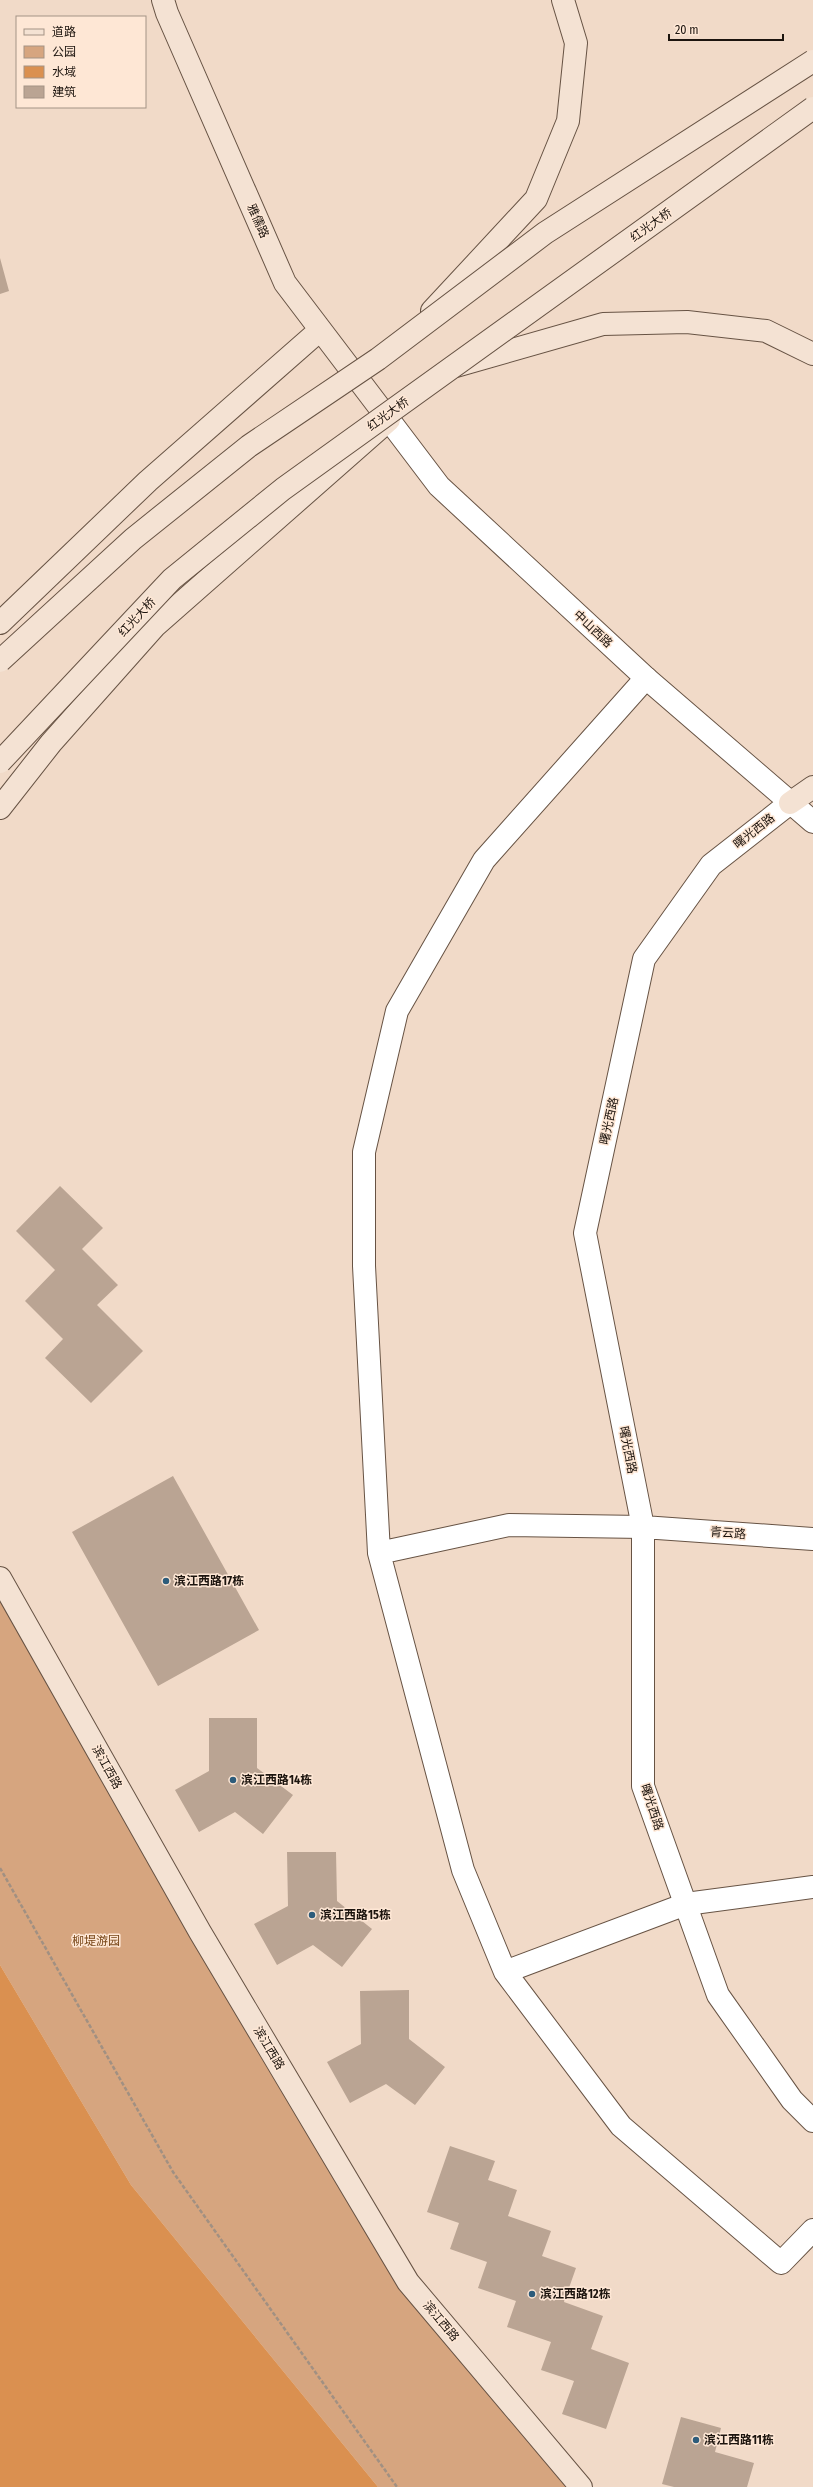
<svg xmlns="http://www.w3.org/2000/svg" width="813" height="2487" viewBox="0 0 813 2487" font-family="'Fira Sans Condensed','Noto Sans SC',sans-serif">
<rect width="100%" height="100%" fill="#f1dac8"/>
<path fill="#d6a57f" d="M0 1578 408 2282 581 2487H378L131 2185 0 1965Z"/>
<path fill="#da9050" d="M0 1965 131 2185 378 2487H0Z"/>
<path fill="#baa493" d="M0 258 9 291 0 294Z
M60 1186 103 1228 82 1249 118 1285 97 1305 143 1351 91 1403 45 1358 63 1339 25 1301 55 1270 16 1231Z
M173 1476 259 1630 158 1686 72 1532Z
M209 1718H257V1768L293 1795 263 1834 235 1812 199 1832 175 1790 209 1771Z
M287 1852H336L337 1901 372 1929 342 1967 313 1945 277 1965 254 1924 288 1906Z
M409 1990V2039L445 2067 415 2105 386 2084 350 2103 327 2062 361 2044 360 1991Z
M450 2146 495 2161 488 2180 517 2190 508 2216 551 2231 542 2256 576 2268 564 2302 603 2316 591 2349 629 2363 606 2429 562 2414 574 2381 541 2370 551 2342 507 2327 516 2301 478 2288 487 2262 450 2249 459 2223 427 2212Z
M681 2417 721 2428 715 2452 754 2463 747 2487H674L662 2484Z"/>
<g fill="none" stroke-linecap="round" stroke-linejoin="round">
<g stroke="#675344" stroke-width="24">
<path id="lane" d="M643 1527 509 1525 379 1553 364 1266V1152L397 1011 484 860 646 678
M379 1553 463 1870 505 1972 621 2126 781 2263 813 2230
M505 1972 686 1904 813 1887"/>
</g>
<g stroke="#675344" stroke-width="24">
<path id="street" d="M389 420 439 486 646 678 813 822
M790 803 711 865 644 959 585 1233 643 1527V1786L718 1995 792 2100 813 2121
M643 1527 813 1539"/>
</g>
<g stroke="#675344" stroke-width="24">
<path id="secondary" d="M432 311 536 199 568 121 576 43 563 0
M456 366 603 324 687 322 766 331 813 354
M0 623 148 481 320 330
M790 803 813 787
M0 808 51 743 155 626 389 420 285 283 167 13 163 0
M0 1578 200 1932 408 2282 581 2487"/>
</g>
<path stroke="#a19082" stroke-width="2.5" stroke-dasharray="4 2" stroke-linecap="butt" d="M0 1868 173 2172 397 2487"/>
<use href="#lane" stroke="#fff" stroke-width="22"/>
<use href="#street" stroke="#fff" stroke-width="22"/>
<use href="#secondary" stroke="#f4e2d3" stroke-width="22"/>
<g stroke="#675344" stroke-width="24" stroke-linecap="butt">
<path id="secondary-bridge" d="M0 661 133 539 249 446 378 359 545 233 813 61
M0 762 172 579 283 489 813 108"/>
</g>
<use href="#secondary-bridge" stroke="#f4e2d3" stroke-width="22"/>
</g>
<g fill="#2d5c7b" stroke="#fee7d5" stroke-width="1.5">
<circle cx="166" cy="1581" r="4"/>
<circle cx="233" cy="1780" r="4"/>
<circle cx="312" cy="1915" r="4"/>
<circle cx="532" cy="2294" r="4"/>
<circle cx="696" cy="2440" r="4"/>
</g>
<g text-anchor="middle" stroke-width="3" stroke-linejoin="round" paint-order="stroke">
<g font-size="12" fill="#1c140e" stroke="#fee7d5">
<text transform="translate(258 221) rotate(66)" y="4">雅儒路</text>
<text transform="translate(651 225) rotate(-36)" y="4">红光大桥</text>
<text transform="translate(388 414) rotate(-36)" y="4">红光大桥</text>
<text transform="translate(137 617) rotate(-47)" y="4">红光大桥</text>
<text transform="translate(593 629) rotate(43)" y="4">中山西路</text>
<text transform="translate(754 831) rotate(-38)" y="4">曙光西路</text>
<text transform="translate(609 1121) rotate(-78)" y="4">曙光西路</text>
<text transform="translate(628 1450) rotate(79)" y="4">曙光西路</text>
<text transform="translate(728 1533) rotate(4)" y="4">青云路</text>
<text transform="translate(107 1767) rotate(61)" y="4">滨江西路</text>
<text transform="translate(652 1807) rotate(72)" y="4">曙光西路</text>
<text transform="translate(269 2048) rotate(59)" y="4">滨江西路</text>
<text transform="translate(441 2321) rotate(50)" y="4">滨江西路</text>
</g>
<g font-size="12" font-weight="bold" fill="#1c140e" stroke="#fee7d5" text-anchor="start">
<text x="174" y="1585">滨江西路17栋</text>
<text x="241" y="1784">滨江西路14栋</text>
<text x="320" y="1919">滨江西路15栋</text>
<text x="540" y="2298">滨江西路12栋</text>
<text x="704" y="2444">滨江西路11栋</text>
</g>
<g font-size="12" fill="#784617" stroke="#fee7d5">
<text x="96" y="1945">柳堤游园</text>
</g>
</g>
<rect x="16" y="16" width="130" height="92" fill="#fee7d5" stroke="#a49385"/>
<rect x="24" y="29" width="20" height="6" fill="#f4e2d3" stroke="#a49385"/>
<text x="52" y="36" font-size="12" fill="#1c140e">道路</text>
<rect x="24" y="46" width="20" height="12" fill="#d6a57f" stroke="#a49385"/>
<text x="52" y="56" font-size="12" fill="#1c140e">公园</text>
<rect x="24" y="66" width="20" height="12" fill="#da9050" stroke="#a49385"/>
<text x="52" y="76" font-size="12" fill="#1c140e">水域</text>
<rect x="24" y="86" width="20" height="12" fill="#baa493" stroke="#a49385"/>
<text x="52" y="96" font-size="12" fill="#1c140e">建筑</text>
<path d="M669 34v6h114v-6" fill="none" stroke="#1c140e" stroke-width="2"/>
<text x="675" y="34" font-size="12" fill="#1c140e" stroke="#fee7d5" stroke-width="3" paint-order="stroke">20 m</text>
</svg>
